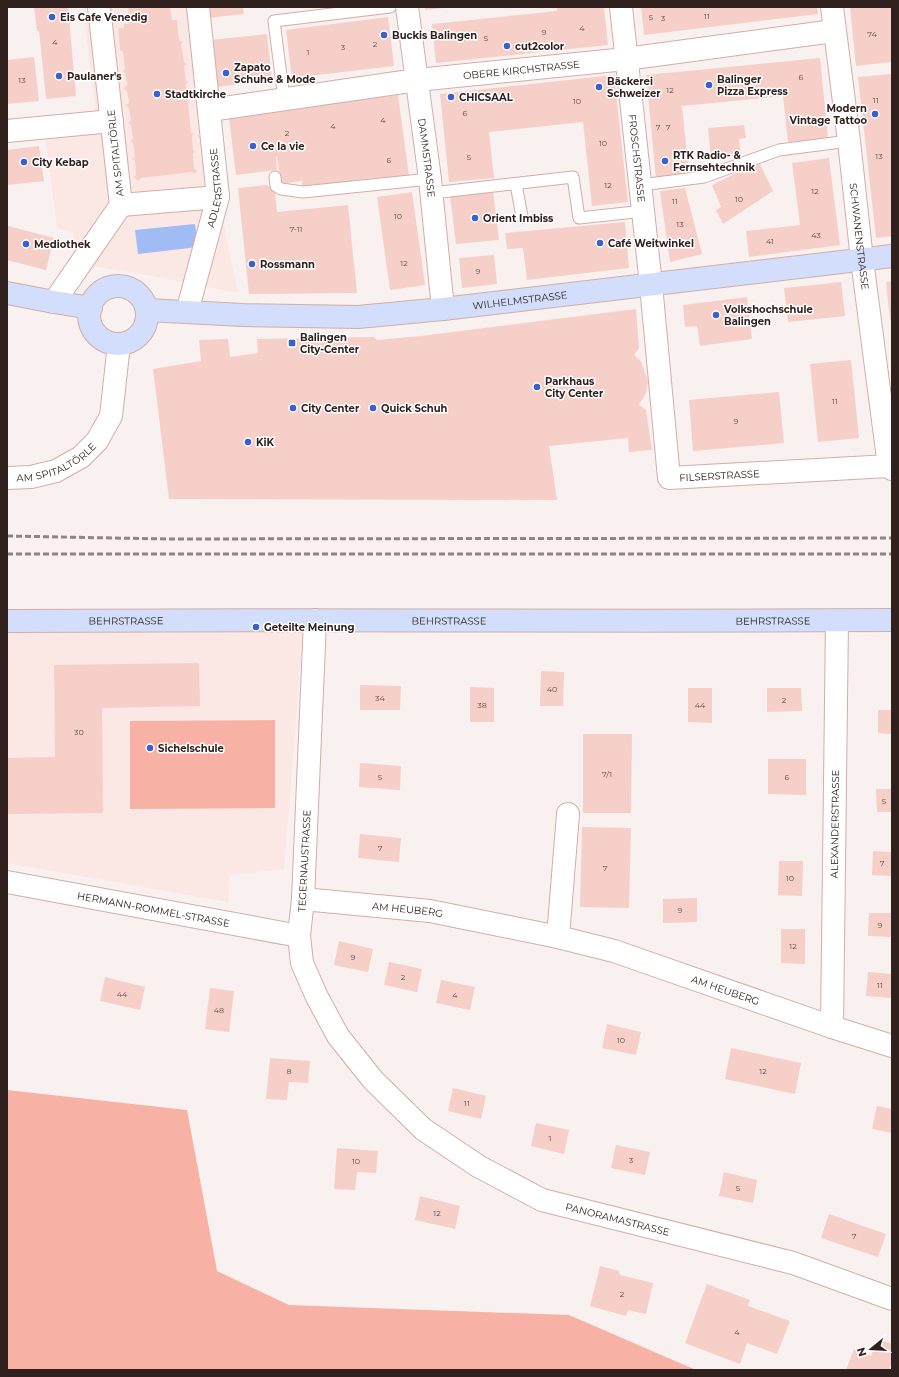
<svg xmlns="http://www.w3.org/2000/svg" width="899" height="1377" viewBox="0 0 899 1377" font-family="Montserrat,sans-serif">
<rect width="100%" height="100%" fill="#f9f1f0"/>
<path fill="#fbe7e4" d="M83 7H128L130 23 124 24V28L118 29 120 50 123 52 125 68 123 71 125 73 127 85 124 89 127 91 129 103 126 105 129 109 131 120 133 138 131 141 133 143 135 157 132 159 135 161 136 175 141 178 192 172 195 174 197 171 194 168 193 154 195 152 193 150 192 136 194 134 191 133 188 101 190 98 188 96 186 84 188 82 186 81 181 44 183 42 179 40 177 20H172L170 7H198L218 197 238 293 152 276 73 263V232L57 228 43 119 96 113Z
M303 632 284 869 230 875 228 902 7 863V633Z"/>
<path fill="#f7b2a5" d="M275 720V808L130 809V721Z
M7 1090 187 1110 217 1271 289 1305 569 1315 696 1370H7Z"/>
<path fill="#a1bbf5" d="M195 224 198 247 138 254 135 230Z"/>
<path fill="#f5cfc8" d="M34 7H68L76 96 46 99 39 31H37Z
M128 7H170L172 20H177L179 40 183 42 181 44 184 62 187 64 184 66 186 81 189 82 186 84 188 96 190 98 188 101 191 133 194 134 192 136 193 150 195 152 193 154 194 168 197 170 195 174 192 172 141 178 138 181 134 177 136 175 135 161 132 159 135 157 133 143 131 141 133 138 131 125 128 123 131 120 129 109 126 105 129 103 127 91 124 89 127 85 125 73 123 71 125 68 123 52 120 50 118 28H124V24L130 23Z
M207 7H243L244 14 208 18Z
M425 7H443V8L425 10Z
M556 7H604L608 45 436 63 432 24 557 11Z
M641 7H817L818 14 644 35Z
M850 7H892V62L856 66Z
M388 17 394 66 292 78 286 30Z
M267 34 272 80 217 87 211 40Z
M34 57 39 101 7 104V60Z
M820 58 828 138 788 142 783 96 682 106 689 175 656 178 646 75Z
M892 74V236L876 238 858 77Z
M614 75 628 202 592 206 583 122 489 132 494 178 449 182 440 94Z
M398 95 409 176 373 180V178L302 187V181L281 184 277 156 276 157 277 170 236 175 229 118Z
M744 125 746 138 739 139 741 156 711 159 708 128Z
M39 146 44 181 8 185 7 180V150Z
M829 158 840 245 749 257 746 231 800 225 792 163Z
M759 162 773 191 723 224 716 210 721 207 712 185Z
M267 185 275 192 277 212 348 205 357 293 249 294 238 188Z
M685 188 702 254 670 262 660 191Z
M493 191 499 240 456 244 450 196Z
M412 192 425 285 390 290 377 197Z
M625 222 629 268 527 280 523 248 507 249 505 233Z
M8 226 54 238 46 270 7 260Z
M494 255 497 284 462 288 459 258Z
M892 281V320H890L886 282Z
M841 282 845 316 788 322 784 288Z
M747 297 752 339 700 346 697 326 685 327 683 305Z
M636 309 639 348 634 355 641 361 648 382 646 393 639 405 646 410 652 450 629 452 628 438 549 446 557 500 169 499 153 369 201 361 199 340 228 339 230 357 258 353 257 339 374 337 377 340 421 336Z
M851 360 859 438 818 442 810 364Z
M779 392 784 443 693 451 689 400Z
M199 663 200 706 102 708 103 813 7 814V758L55 757 54 665Z
M541 671 564 672 563 706H540Z
M360 685 401 686 400 710H360Z
M470 687 494 688V722H470Z
M688 688H712V723L688 722Z
M767 688H801L802 711 767 712Z
M878 710H892V734L878 733Z
M583 734H632L631 813H583Z
M768 759H806V795L768 794Z
M360 763 401 766 400 790 359 787Z
M876 789H892V812H877Z
M582 827 631 828 629 908 580 907Z
M360 834 401 838 399 862 358 858Z
M873 851 892 852V876L872 875Z
M779 861H803L802 896 778 895Z
M697 898V922L663 923V899Z
M869 913H892V937L868 936Z
M781 929H805V964L781 963Z
M339 941 373 949 368 972 334 965Z
M389 962 422 969 417 992 384 985Z
M868 972 892 974V998L866 996Z
M105 977 145 987 140 1010 100 1001Z
M441 980 475 987 470 1010 436 1003Z
M210 988 234 991 229 1032 205 1029Z
M607 1024 641 1032 636 1055 602 1048Z
M731 1048 801 1063 795 1094 725 1079Z
M270 1058 310 1061 308 1083 289 1082 287 1100 266 1099Z
M453 1088 486 1096 481 1119 448 1111Z
M877 1106 892 1109V1133L872 1129Z
M536 1123 569 1130 564 1154 531 1146Z
M616 1145 650 1152 645 1175 611 1168Z
M337 1148 378 1151 376 1173 357 1172 355 1190 334 1189Z
M724 1172 757 1180 753 1203 719 1196Z
M420 1196 460 1206 455 1229 415 1220Z
M829 1214 886 1234 878 1257 821 1238Z
M600 1266 619 1271 620 1275 653 1283 646 1314 628 1310 626 1316 590 1306Z
M707 1284 750 1300 748 1306 790 1321 777 1354 747 1343 740 1364 685 1343Z
M878 1339 892 1344V1362L889 1370H846L854 1349 871 1356Z"/>
<g fill="none" stroke-linecap="round" stroke-linejoin="round">
<g stroke="#d3ada6" stroke-width="13">
<path id="lane" d="M284 99 274 21 390 7
M275 177 276 186 281 189 303 192 430 179
M516 184 522 217
M641 185 704 177 779 150 849 141
M432 193 573 177 579 218 644 211"/>
</g>
<g stroke="#d3ada6" stroke-width="24">
<g id="street">
<path id="s1" d="M407 7 430 179 443 309"/>
<path id="s2" d="M621 7 651 285 669 478 889 466 892 469"/>
<path id="s3" d="M832 7 849 141 862 260 889 466"/>
<path id="s4" d="M210 110 417 80 626 59 834 31"/>
<path d="M7 131 112 121"/>
<path d="M121 205 218 197"/>
<path d="M54 302 121 205 99 7"/>
<path id="s5" d="M187 312 218 197 198 7"/>
<path id="s6" d="M7 478 31 477 56 471 81 457 97 441 111 416 119 344"/>
<path id="s7" d="M315 620 303 899 299 936 302 963 317 997 338 1036 373 1080 423 1129 478 1166 542 1200 793 1263 892 1299"/>
<path id="s8" d="M7 882 299 936"/>
<path id="s9" d="M303 899 430 911 558 937 614 951 832 1027 892 1046"/>
<path d="M558 937 568 814"/>
<path id="s10" d="M832 1027 837 621"/>
</g>
</g>
<g stroke="#d3ada6" stroke-width="24">
<g id="secondary">
<circle cx="118" cy="315" r="29"/>
<path d="M7 293 54 302 91 308"/>
<path id="s11" d="M147 310 243 315 358 317 443 309 892 256"/>
<path id="s12" d="M7 621C302 619 597 622 892 620"/>
</g>
</g>
<use href="#lane" stroke="#fff" stroke-width="11"/>
<use href="#street" stroke="#fff" stroke-width="22"/>
<use href="#secondary" stroke="#d2defb" stroke-width="22"/>
<path stroke="#908483" stroke-width="3" stroke-dasharray="6 3" stroke-linecap="butt" d="M7 536 167 539 892 538
M7 554H892"/>
</g>
<g fill="#3860d1" stroke="#fff" stroke-width="1.5">
<circle cx="52" cy="17" r="4"/>
<circle cx="384" cy="35" r="4"/>
<circle cx="507" cy="46" r="4"/>
<circle cx="226" cy="73" r="4"/>
<circle cx="59" cy="76" r="4"/>
<circle cx="709" cy="85" r="4"/>
<circle cx="599" cy="87" r="4"/>
<circle cx="157" cy="94" r="4"/>
<circle cx="451" cy="97" r="4"/>
<circle cx="875" cy="114" r="4"/>
<circle cx="253" cy="146" r="4"/>
<circle cx="665" cy="161" r="4"/>
<circle cx="24" cy="162" r="4"/>
<circle cx="475" cy="218" r="4"/>
<circle cx="600" cy="243" r="4"/>
<circle cx="26" cy="244" r="4"/>
<circle cx="252" cy="264" r="4"/>
<circle cx="716" cy="315" r="4"/>
<rect x="288" y="339" width="8" height="8" rx="2"/>
<circle cx="537" cy="387" r="4"/>
<circle cx="293" cy="408" r="4"/>
<circle cx="373" cy="408" r="4"/>
<circle cx="248" cy="442" r="4"/>
<circle cx="256" cy="627" r="4"/>
<circle cx="150" cy="748" r="4"/>
</g>
<g text-anchor="middle" stroke-width="3" stroke-linejoin="round" paint-order="stroke">
<g font-size="8" fill="#614c49">
<text x="707" y="19">11</text>
<text x="651" y="20">5</text>
<text x="663" y="21">3</text>
<text x="582" y="31">4</text>
<text x="544" y="35">9</text>
<text x="872" y="37">74</text>
<text x="486" y="41">5</text>
<text x="55" y="45">4</text>
<text x="375" y="47">2</text>
<text x="343" y="50">3</text>
<text x="308" y="55">1</text>
<text x="801" y="80">6</text>
<text x="22" y="83">13</text>
<text x="670" y="93">12</text>
<text x="876" y="103">11</text>
<text x="577" y="104">10</text>
<text x="465" y="116">6</text>
<text x="383" y="123">4</text>
<text x="333" y="129">4</text>
<text x="658" y="130">7</text>
<text x="668" y="130">7</text>
<text x="287" y="136">2</text>
<text x="603" y="146">10</text>
<text x="879" y="159">13</text>
<text x="469" y="160">5</text>
<text x="389" y="163">6</text>
<text x="608" y="188">12</text>
<text x="815" y="194">12</text>
<text x="739" y="202">10</text>
<text x="675" y="204">11</text>
<text x="398" y="219">10</text>
<text x="680" y="227">13</text>
<text x="296" y="232">7-11</text>
<text x="816" y="238">43</text>
<text x="770" y="244">41</text>
<text x="404" y="266">12</text>
<text x="478" y="274">9</text>
<text x="835" y="404">11</text>
<text x="736" y="424">9</text>
<text x="552" y="692">40</text>
<text x="380" y="701">34</text>
<text x="784" y="703">2</text>
<text x="482" y="708">38</text>
<text x="700" y="708">44</text>
<text x="79" y="735">30</text>
<text x="607" y="777">7/1</text>
<text x="380" y="780">5</text>
<text x="787" y="780">6</text>
<text x="884" y="804">5</text>
<text x="380" y="851">7</text>
<text x="882" y="866">7</text>
<text x="605" y="871">7</text>
<text x="790" y="881">10</text>
<text x="680" y="913">9</text>
<text x="880" y="928">9</text>
<text x="793" y="949">12</text>
<text x="353" y="960">9</text>
<text x="403" y="980">2</text>
<text x="880" y="988">11</text>
<text x="122" y="997">44</text>
<text x="455" y="998">4</text>
<text x="219" y="1013">48</text>
<text x="621" y="1043">10</text>
<text x="289" y="1074">8</text>
<text x="763" y="1074">12</text>
<text x="467" y="1106">11</text>
<text x="550" y="1141">1</text>
<text x="631" y="1163">3</text>
<text x="356" y="1164">10</text>
<text x="738" y="1191">5</text>
<text x="437" y="1216">12</text>
<text x="854" y="1239">7</text>
<text x="622" y="1297">2</text>
<text x="737" y="1335">4</text>
</g>
<g font-size="10" font-weight="bold" fill="#30211f" stroke="#fff" text-anchor="start">
<text x="60" y="21">Eis Cafe Venedig</text>
<text x="392" y="39">Buckis Balingen</text>
<text x="515" y="50">cut2color</text>
<text x="234" y="71">Zapato<tspan x="234" dy="12">Schuhe &amp; Mode</tspan></text>
<text x="67" y="80">Paulaner's</text>
<text x="717" y="83">Balinger<tspan x="717" dy="12">Pizza Express</tspan></text>
<text x="607" y="85">Bäckerei<tspan x="607" dy="12">Schweizer</tspan></text>
<text x="165" y="98">Stadtkirche</text>
<text x="459" y="101">CHICSAAL</text>
<text x="867" y="112" text-anchor="end">Modern<tspan x="867" dy="12">Vintage Tattoo</tspan></text>
<text x="261" y="150">Ce la vie</text>
<text x="673" y="159">RTK Radio- &amp;<tspan x="673" dy="12">Fernsehtechnik</tspan></text>
<text x="32" y="166">City Kebap</text>
<text x="483" y="222">Orient Imbiss</text>
<text x="608" y="247">Café Weitwinkel</text>
<text x="34" y="248">Mediothek</text>
<text x="260" y="268">Rossmann</text>
<text x="724" y="313">Volkshochschule<tspan x="724" dy="12">Balingen</tspan></text>
<text x="300" y="341">Balingen<tspan x="300" dy="12">City-Center</tspan></text>
<text x="545" y="385">Parkhaus<tspan x="545" dy="12">City Center</tspan></text>
<text x="301" y="412">City Center</text>
<text x="381" y="412">Quick Schuh</text>
<text x="256" y="446">KiK</text>
<text x="264" y="631">Geteilte Meinung</text>
<text x="158" y="752">Sichelschule</text>
</g>
<g font-size="10" fill="#30211f" stroke="#fff">
<text dy="4" stroke="none"><textPath href="#s4" startOffset="314">OBERE KIRCHSTRASSE</textPath></text>
<text transform="translate(115 153) rotate(-96)" y="4">AM SPITALTÖRLE</text>
<text dy="4" stroke="none"><textPath href="#s1" startOffset="152">DAMMSTRASSE</textPath></text>
<text dy="4" stroke="none"><textPath href="#s2" startOffset="152">FROSCHSTRASSE</textPath></text>
<text dy="4" stroke="none"><textPath href="#s5" startOffset="128">ADLERSTRASSE</textPath></text>
<text dy="4" stroke="none"><textPath href="#s3" startOffset="231">SCHWANENSTRASSE</textPath></text>
<text dy="4" stroke="none"><textPath href="#s11" startOffset="374">WILHELMSTRASSE</textPath></text>
<text dy="4" stroke="none"><textPath href="#s6" startOffset="53">AM SPITALTÖRLE</textPath></text>
<text dy="4" stroke="none"><textPath href="#s2" startOffset="524">FILSERSTRASSE</textPath></text>
<text dy="4" stroke="none"><textPath href="#s12" startOffset="119">BEHRSTRASSE</textPath></text>
<text dy="4" stroke="none"><textPath href="#s12" startOffset="442">BEHRSTRASSE</textPath></text>
<text dy="4" stroke="none"><textPath href="#s12" startOffset="766">BEHRSTRASSE</textPath></text>
<text dy="4" stroke="none"><textPath href="#s10" startOffset="203">ALEXANDERSTRASSE</textPath></text>
<text transform="translate(304 861) rotate(-87)" y="4">TEGERNAUSTRASSE</text>
<text dy="4" stroke="none"><textPath href="#s8" startOffset="149">HERMANN-ROMMEL-STRASSE</textPath></text>
<text dy="4" stroke="none"><textPath href="#s9" startOffset="105">AM HEUBERG</textPath></text>
<text dy="4" stroke="none"><textPath href="#s9" startOffset="434">AM HEUBERG</textPath></text>
<text dy="4" stroke="none"><textPath href="#s7" startOffset="768">PANORAMASTRASSE</textPath></text>
</g>
</g>
<rect width="899" height="1377" fill="none" stroke="#30211f" stroke-width="16"/>
<g transform="translate(871 1349) rotate(252)" stroke="#ffffff" stroke-width="3" paint-order="stroke">
<path d="M0-3L7 15L0 10L-7 15Z" fill="#30211f"/>
<text y="-6" font-size="11" font-weight="bold" text-anchor="middle" fill="#30211f">N</text>
</g>
</svg>
